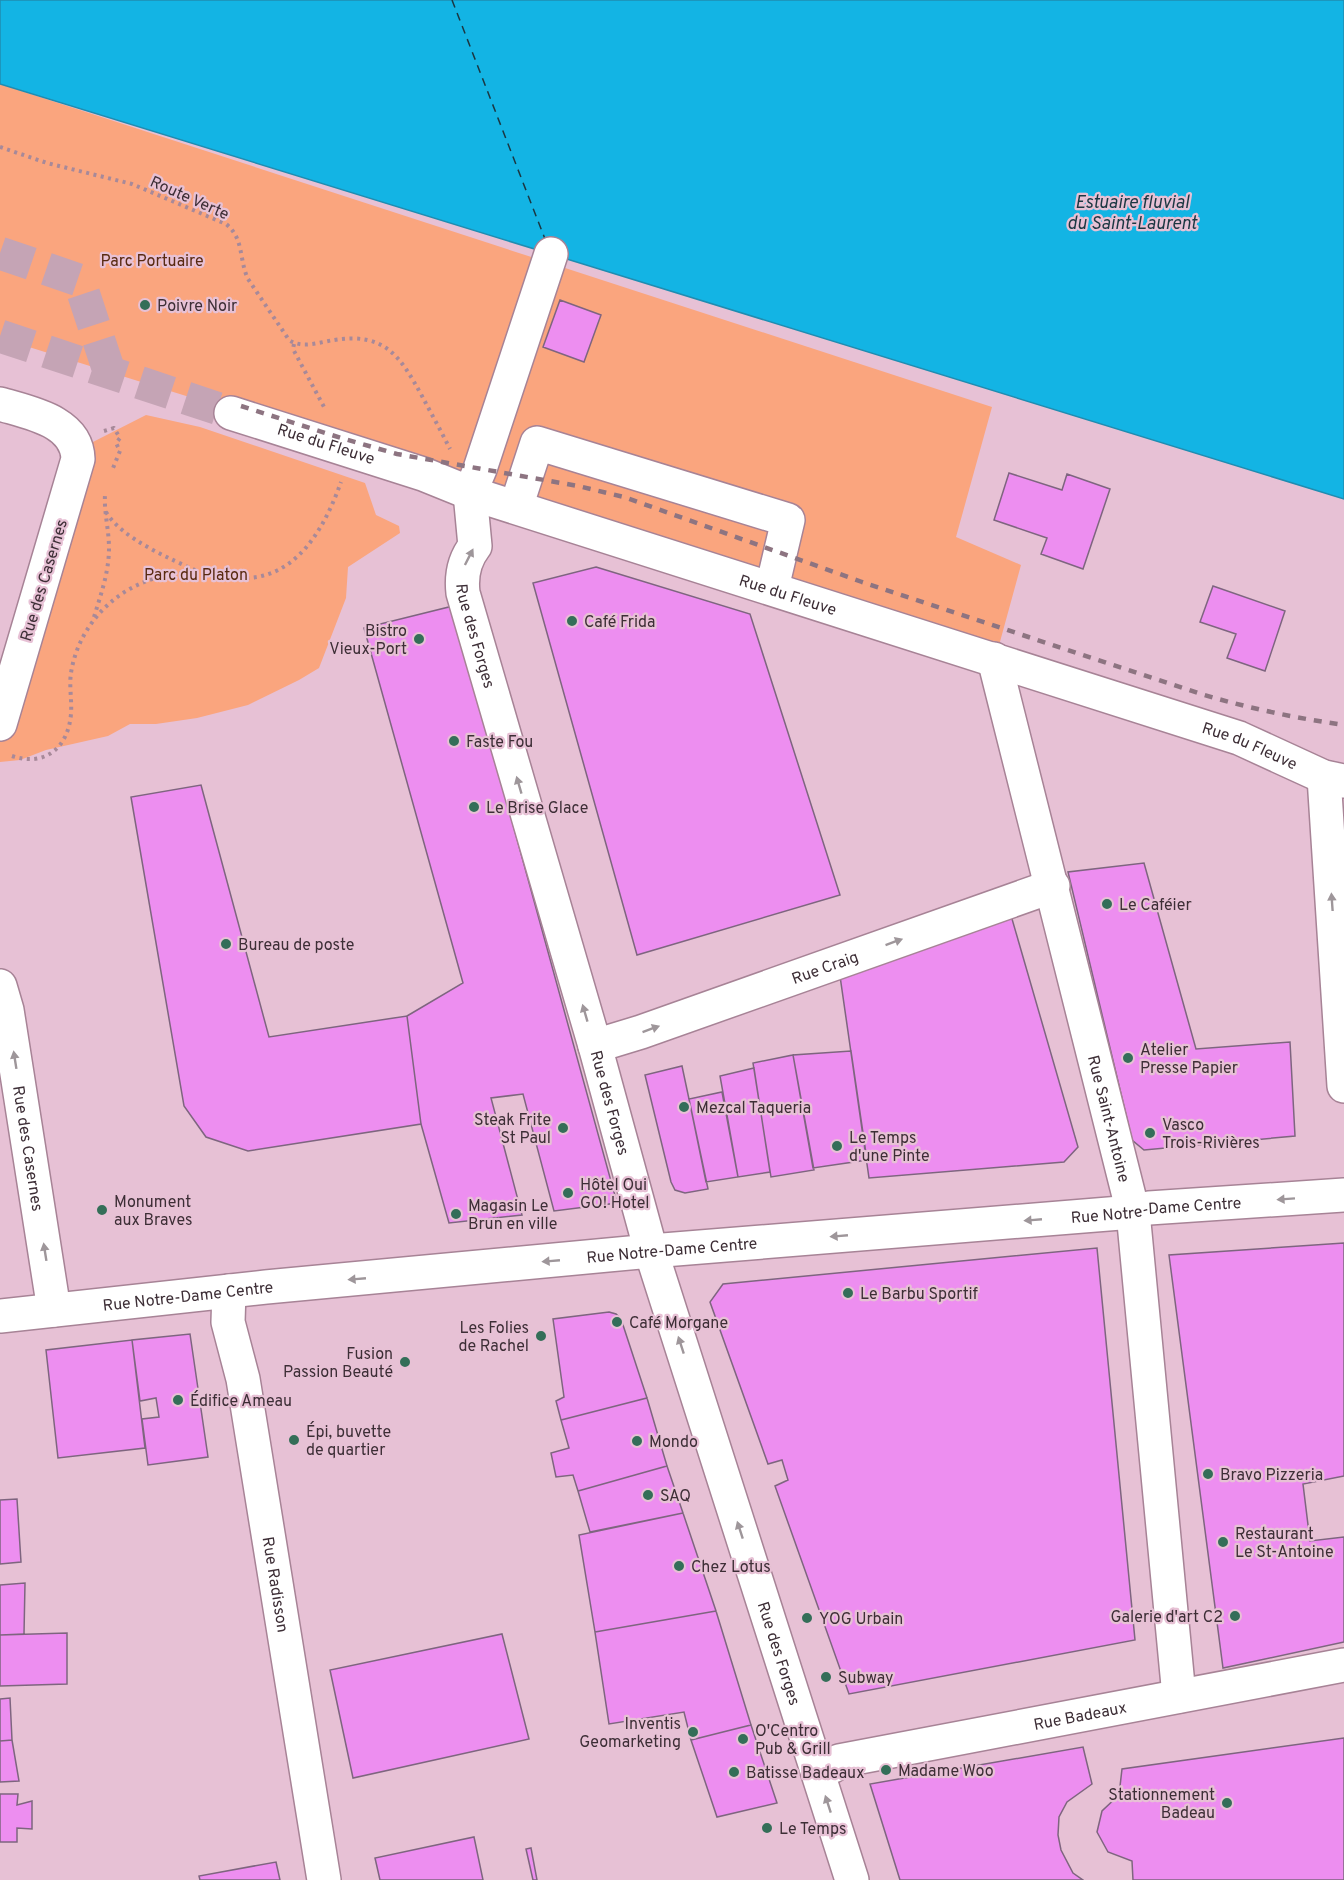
<svg xmlns="http://www.w3.org/2000/svg" width="1344" height="1880" viewBox="0 0 1344 1880" font-family="Overpass,sans-serif">
<rect width="100%" height="100%" fill="#e7c1d5"/>
<path fill="#faa57e" d="M0 84 992 407 956 537 1021 565 998 649 0 338Z
M146 415 200 427 365 483 376 515 399 526 400 533 348 567 346 598 319 668 299 680 248 705 197 718 156 724H130L108 736 46 750 20 760 0 762V729L89 444Z"/>
<path fill="#13b4e4" stroke="#208cb0" stroke-width="1.5" d="M0 0H1344V499L0 84Z"/>
<g fill="none" stroke-linecap="round" stroke-linejoin="round">
<path stroke="#1b3742" stroke-width="1.5" stroke-dasharray="8 6" stroke-linecap="butt" d="M452 0 545 239"/>
</g>
<path fill="#ed8ef0" stroke="#7e657f" stroke-width="1.5" d="M560 300 601 315 584 362 543 347Z
M1009 473 1062 490 1067 474 1110 489 1083 569 1041 554 1047 538 994 520Z
M596 567 750 614 840 895 637 955 533 583Z
M1213 586 1285 611 1265 671 1227 658 1236 634 1200 622Z
M453 606 617 1203 554 1211 523 1094 491 1098 522 1215 449 1223 421 1124 407 1016 463 983 364 628Z
M201 785 269 1037 407 1016 421 1124 248 1151 206 1137 184 1106 131 797Z
M1144 863 1196 1049 1290 1042 1295 1136 1144 1150 1132 1140 1068 872Z
M1010 912 1078 1147 1064 1162 869 1178 839 969Z
M851 1051 867 1160 813 1168 793 1055Z
M793 1055 814 1170 771 1177 753 1063Z
M682 1066 708 1189 685 1193 675 1190 671 1182 645 1075Z
M754 1068 770 1172 738 1177 720 1076Z
M722 1092 738 1177 706 1182 689 1099Z
M1344 1243V1476L1303 1484 1310 1541 1344 1537V1642L1223 1668 1169 1255Z
M1097 1248 1135 1640 849 1694 775 1486 788 1480 782 1460 768 1464 710 1302 723 1284Z
M609 1312 616 1314 621 1319 647 1398 561 1420 556 1401 564 1397 553 1319Z
M190 1334 208 1457 148 1465 142 1419 159 1417 156 1398 140 1401 132 1340Z
M132 1340 145 1448 58 1458 46 1350Z
M647 1398 667 1466 578 1491 573 1475 556 1477 551 1453 569 1448 561 1420Z
M667 1466 683 1513 590 1532 578 1491Z
M17 1499 21 1562 0 1564V1500Z
M683 1513 716 1611 595 1632 579 1535Z
M25 1583 24 1634 0 1635V1585Z
M716 1611 751 1725 691 1740 684 1712 609 1724 595 1632Z
M67 1633V1684L0 1686V1635Z
M502 1634 529 1739 353 1778 330 1670Z
M10 1698 12 1740 0 1741V1699Z
M751 1725 777 1803 717 1817 691 1740Z
M1344 1738V1880H1133L1132 1861 1108 1852 1097 1832 1102 1811 1119 1795 1122 1769Z
M12 1740 19 1781 0 1782V1741Z
M1083 1747 1092 1784 1067 1802 1059 1817 1058 1835 1061 1850 1073 1873 1083 1880H900L870 1784Z
M0 1794H18L17 1805 32 1801V1829L17 1828V1842H0Z
M474 1837 483 1880H380L375 1858Z
M531 1848 537 1880H533L526 1849Z
M276 1862 280 1880H200L199 1876Z"/>
<g fill="none" stroke-linecap="round" stroke-linejoin="round">
<path stroke="#c5a4b5" stroke-width="33" stroke-dasharray="33 16" stroke-linecap="butt" d="M0 253 79 280 109 371
M0 336 231 413"/>
<g stroke="#a78396" stroke-width="36">
<g id="minor">
<path id="s1" d="M551 254 480 469 470 493 475 546C464 560 461 576 463 593L595 1046 651 1251 852 1880"/>
<path d="M0 404C30 413 77 421 78 459L0 724"/>
<path id="s2" d="M231 413 423 474 470 493 1239 738 1324 777 1344 781"/>
<path d="M516 507 537 443 788 520 772 588"/>
<path id="s3" d="M994 659 1133 1212 1179 1696"/>
<path d="M1324 777 1344 1086"/>
<path id="s4" d="M0 986 7 1010 54 1310"/>
<path id="s5" d="M595 1046 641 1032 1053 886"/>
<path id="s6" d="M229 1291 228 1322 243 1379 324 1880"/>
<path id="s7" d="M816 1766H833L839 1761 1344 1665"/>
</g>
</g>
<g stroke="#a78396" stroke-width="36">
<g id="major">
<path id="s8" d="M0 1316 266 1287 651 1251 1133 1212 1149 1208 1344 1195"/>
</g>
</g>
<path stroke="#a78999" stroke-width="4" stroke-dasharray="3 4.5" stroke-linecap="butt" d="M0 147 47 163 132 184 226 224C244 238 239 260 248 279L289 340C302 349 320 342 334 340 385 332 400 356 422 396 431 413 441 431 450 449
M294 344 293 349 324 407
M104 431 114 428 120 438 116 443 120 451 113 468
M106 512C122 539 171 559 199 572
M94 617C101 594 109 572 109 548 109 530 104 513 105 495
M12 756C45 767 68 748 71 714 72 700 69 686 71 673 75 646 90 620 110 603 134 581 172 570 203 573 218 575 233 579 248 578 300 575 326 524 341 482"/>
<use href="#minor" stroke="#fff" stroke-width="33"/>
<use href="#major" stroke="#fff" stroke-width="33"/>
<path stroke="#8d7481" stroke-width="4.5" stroke-dasharray="8 8" stroke-linecap="butt" d="M241 406 341 438 397 454 578 486 624 497 862 582 1201 694C1248 708 1295 718 1344 725"/>
</g>
<defs><path id="oneway-solid" d="M-6-.8H1V-3.2L6.5 0L1 3.2V.8H-6Z" transform="scale(1.5)"/></defs>
<g fill="#9e969a">
<use href="#oneway-solid" transform="translate(469 557) rotate(-63)"/>
<use href="#oneway-solid" transform="translate(519 785) rotate(-106)"/>
<use href="#oneway-solid" transform="translate(1332 902) rotate(-94)"/>
<use href="#oneway-solid" transform="translate(894 942) rotate(-20)"/>
<use href="#oneway-solid" transform="translate(585 1013) rotate(-106)"/>
<use href="#oneway-solid" transform="translate(651 1029) rotate(-20)"/>
<use href="#oneway-solid" transform="translate(15 1060) rotate(-99)"/>
<use href="#oneway-solid" transform="translate(1286 1199) rotate(176)"/>
<use href="#oneway-solid" transform="translate(1033 1220) rotate(175)"/>
<use href="#oneway-solid" transform="translate(839 1236) rotate(175)"/>
<use href="#oneway-solid" transform="translate(45 1252) rotate(-99)"/>
<use href="#oneway-solid" transform="translate(551 1261) rotate(175)"/>
<use href="#oneway-solid" transform="translate(357 1279) rotate(175)"/>
<use href="#oneway-solid" transform="translate(681 1345) rotate(-108)"/>
<use href="#oneway-solid" transform="translate(740 1530) rotate(-108)"/>
<use href="#oneway-solid" transform="translate(828 1804) rotate(-108)"/>
</g>
<g fill="#346e58" stroke="#e7c1d5" stroke-width="2">
<circle cx="145" cy="305" r="6"/>
<circle cx="572" cy="621" r="6"/>
<circle cx="419" cy="639" r="6"/>
<circle cx="454" cy="741" r="6"/>
<circle cx="474" cy="807" r="6"/>
<circle cx="1107" cy="904" r="6"/>
<circle cx="226" cy="944" r="6"/>
<circle cx="1128" cy="1058" r="6"/>
<circle cx="684" cy="1107" r="6"/>
<circle cx="563" cy="1128" r="6"/>
<circle cx="1150" cy="1133" r="6"/>
<circle cx="837" cy="1146" r="6"/>
<circle cx="568" cy="1193" r="6"/>
<circle cx="102" cy="1210" r="6"/>
<circle cx="456" cy="1214" r="6"/>
<circle cx="848" cy="1293" r="6"/>
<circle cx="617" cy="1322" r="6"/>
<circle cx="541" cy="1336" r="6"/>
<circle cx="405" cy="1362" r="6"/>
<circle cx="178" cy="1400" r="6"/>
<circle cx="294" cy="1440" r="6"/>
<circle cx="637" cy="1441" r="6"/>
<circle cx="1208" cy="1474" r="6"/>
<circle cx="648" cy="1495" r="6"/>
<circle cx="1223" cy="1542" r="6"/>
<circle cx="679" cy="1566" r="6"/>
<circle cx="1235" cy="1616" r="6"/>
<circle cx="807" cy="1618" r="6"/>
<circle cx="826" cy="1677" r="6"/>
<circle cx="693" cy="1732" r="6"/>
<circle cx="743" cy="1739" r="6"/>
<circle cx="886" cy="1770" r="6"/>
<circle cx="734" cy="1772" r="6"/>
<circle cx="1227" cy="1803" r="6"/>
<circle cx="767" cy="1828" r="6"/>
</g>
<g text-anchor="middle" stroke-width="4.5" stroke-linejoin="round" paint-order="stroke">
<g font-size="16" fill="#3d2e36" stroke="#e7c1d5">
<text transform="translate(190 197) rotate(24)" y="6">Route Verte</text>
<text dy="6" stroke="none"><textPath href="#s2" startOffset="100">Rue du Fleuve</textPath></text>
<text transform="translate(43 580) rotate(-73)" y="6">Rue des Casernes</text>
<text dy="6" stroke="none"><textPath href="#s2" startOffset="586">Rue du Fleuve</textPath></text>
<text dy="6" stroke="none"><textPath href="#s1" startOffset="400">Rue des Forges</textPath></text>
<text dy="6" stroke="none"><textPath href="#s2" startOffset="1072">Rue du Fleuve</textPath></text>
<text dy="6" stroke="none"><textPath href="#s5" startOffset="243">Rue Craig</textPath></text>
<text dy="6" stroke="none"><textPath href="#s1" startOffset="886">Rue des Forges</textPath></text>
<text dy="6" stroke="none"><textPath href="#s3" startOffset="474">Rue Saint-Antoine</textPath></text>
<text dy="6" stroke="none"><textPath href="#s4" startOffset="165">Rue des Casernes</textPath></text>
<text dy="6" stroke="none"><textPath href="#s8" startOffset="1161">Rue Notre-Dame Centre</textPath></text>
<text dy="6" stroke="none"><textPath href="#s8" startOffset="675">Rue Notre-Dame Centre</textPath></text>
<text dy="6" stroke="none"><textPath href="#s8" startOffset="189">Rue Notre-Dame Centre</textPath></text>
<text dy="6" stroke="none"><textPath href="#s6" startOffset="298">Rue Radisson</textPath></text>
<text dy="6" stroke="none"><textPath href="#s1" startOffset="1462">Rue des Forges</textPath></text>
<text dy="6" stroke="none"><textPath href="#s7" startOffset="270">Rue Badeaux</textPath></text>
</g>
<g font-size="16" fill="#582910" stroke="#e7c1d5">
<text x="152" y="266">Parc Portuaire</text>
<text x="196" y="580">Parc du Platon</text>
</g>
<g font-size="16" fill="#3d2e36" stroke="#e7c1d5" text-anchor="start">
<text x="157" y="311">Poivre Noir</text>
<text x="584" y="627">Café Frida</text>
<text x="407" y="636" text-anchor="end">Bistro<tspan x="407" dy="18">Vieux-Port</tspan></text>
<text x="466" y="747">Faste Fou</text>
<text x="486" y="813">Le Brise Glace</text>
<text x="1119" y="910">Le Caféier</text>
<text x="238" y="950">Bureau de poste</text>
<text x="1140" y="1055">Atelier<tspan x="1140" dy="18">Presse Papier</tspan></text>
<text x="696" y="1113">Mezcal Taqueria</text>
<text x="551" y="1125" text-anchor="end">Steak Frite<tspan x="551" dy="18">St Paul</tspan></text>
<text x="1162" y="1130">Vasco<tspan x="1162" dy="18">Trois-Rivières</tspan></text>
<text x="849" y="1143">Le Temps<tspan x="849" dy="18">d'une Pinte</tspan></text>
<text x="580" y="1190">Hôtel Oui<tspan x="580" dy="18">GO! Hotel</tspan></text>
<text x="114" y="1207">Monument<tspan x="114" dy="18">aux Braves</tspan></text>
<text x="468" y="1211">Magasin Le<tspan x="468" dy="18">Brun en ville</tspan></text>
<text x="860" y="1299">Le Barbu Sportif</text>
<text x="629" y="1328">Café Morgane</text>
<text x="529" y="1333" text-anchor="end">Les Folies<tspan x="529" dy="18">de Rachel</tspan></text>
<text x="393" y="1359" text-anchor="end">Fusion<tspan x="393" dy="18">Passion Beauté</tspan></text>
<text x="190" y="1406">Édifice Ameau</text>
<text x="306" y="1437">Épi, buvette<tspan x="306" dy="18">de quartier</tspan></text>
<text x="649" y="1447">Mondo</text>
<text x="1220" y="1480">Bravo Pizzeria</text>
<text x="660" y="1501">SAQ</text>
<text x="1235" y="1539">Restaurant<tspan x="1235" dy="18">Le St-Antoine</tspan></text>
<text x="691" y="1572">Chez Lotus</text>
<text x="1223" y="1622" text-anchor="end">Galerie d'art C2</text>
<text x="819" y="1624">YOG Urbain</text>
<text x="838" y="1683">Subway</text>
<text x="681" y="1729" text-anchor="end">Inventis<tspan x="681" dy="18">Geomarketing</tspan></text>
<text x="755" y="1736">O'Centro<tspan x="755" dy="18">Pub &amp; Grill</tspan></text>
<text x="898" y="1776">Madame Woo</text>
<text x="746" y="1778">Batisse Badeaux</text>
<text x="1215" y="1800" text-anchor="end">Stationnement<tspan x="1215" dy="18">Badeau</tspan></text>
<text x="779" y="1834">Le Temps</text>
</g>
<g font-size="18" font-style="italic" fill="#1b3742" stroke="#e7c1d5">
<text x="1132" y="208">Estuaire fluvial<tspan x="1132" dy="21">du Saint-Laurent</tspan></text>
</g>
</g>
</svg>
